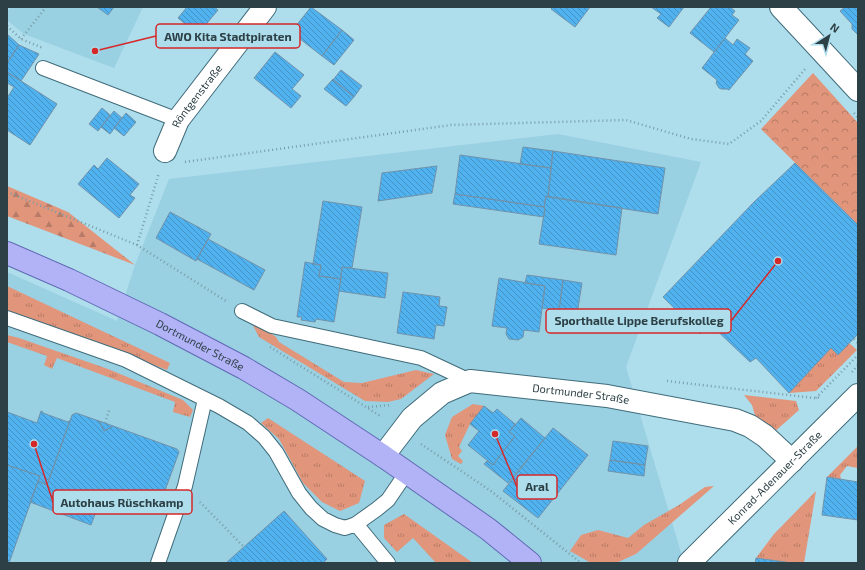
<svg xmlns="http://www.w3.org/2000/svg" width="865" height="570" viewBox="0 0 865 570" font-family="'Exo 2',sans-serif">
<defs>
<pattern id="grass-tufts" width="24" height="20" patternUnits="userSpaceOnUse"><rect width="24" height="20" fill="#e1957b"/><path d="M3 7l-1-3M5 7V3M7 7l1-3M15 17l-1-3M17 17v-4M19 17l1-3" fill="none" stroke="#b77b67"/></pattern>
<pattern id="forest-firs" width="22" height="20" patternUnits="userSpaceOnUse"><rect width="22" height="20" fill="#e1957b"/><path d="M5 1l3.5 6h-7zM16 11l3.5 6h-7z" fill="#b77b67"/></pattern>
<pattern id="park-crowns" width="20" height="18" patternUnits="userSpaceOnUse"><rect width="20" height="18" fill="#e1957b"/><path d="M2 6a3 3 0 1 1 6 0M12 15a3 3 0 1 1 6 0" fill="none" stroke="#b77b67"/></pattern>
<pattern id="building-back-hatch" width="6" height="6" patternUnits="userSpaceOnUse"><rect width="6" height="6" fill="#51b2f0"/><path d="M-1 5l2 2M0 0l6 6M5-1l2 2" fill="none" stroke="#4492c4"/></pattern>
</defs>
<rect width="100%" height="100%" fill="#aeddec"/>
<path fill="#99d0e2" d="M11 7H143L114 68 24 34 7 20V12Z
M558 134 701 162 626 367 684 563H7V272L117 321 135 265 169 179Z"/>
<path fill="url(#grass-tufts)" d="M7 286 170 363 167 370 41 322 7 314Z
M249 318 276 337 279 342 344 382 362 383 416 370 434 374 401 399 388 402 365 401 259 337Z
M7 335 19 338 108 369 183 400 193 410 190 417 173 412 175 402 57 358 52 369 44 365 47 356 7 342Z
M849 343 857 350 816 391 789 393 831 348 838 355Z
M744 395 796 401 799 410 772 434 756 419 752 405Z
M473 404 484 406 470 424 459 447 462 451 458 456 463 461 461 464 452 459 445 435 452 417Z
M268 418 365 481 359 503 340 511 322 502 303 483 279 439 261 423Z
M858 446V468L847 466 840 475 841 479 827 477Z
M714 486 636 554 616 563H591L570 551 581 535 598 530 628 538 644 525 679 505 705 487Z
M816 491 804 563H792L756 558 774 534Z
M404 514 473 563H474H436L413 538 397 552 384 538V525Z"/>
<path fill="url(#forest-firs)" d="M7 186 68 212 135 265 7 216Z"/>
<path fill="url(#park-crowns)" d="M813 73 858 123V225L761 129Z"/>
<path fill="url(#building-back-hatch)" stroke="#7092aa" d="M97 7H114L108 15Z
M187 7H214L218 10 198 34 178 18Z
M311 7 342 30 322 56 291 32Z
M553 7H590L575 27 551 9Z
M651 7H684L669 27 657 18 661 14Z
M711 7H730L735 11 732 15 739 20 714 52 690 33Z
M845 7H858V35L852 29V24L840 11Z
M342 30 354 40 334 65 322 56Z
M7 34 19 45 7 63Z
M725 38 733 45 737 39 750 48 745 54 753 61 729 90 727 89H721L719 88 716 83 717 80 702 68Z
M19 45 39 54 21 81 7 72V63Z
M275 52 304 75 292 89 301 96 291 108 254 78Z
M341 70 362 86 354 97 333 80Z
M7 72 57 104 30 145 7 130V98L14 87 7 83Z
M333 79 354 97 346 106 324 89Z
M102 108 110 115 98 131 89 124Z
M114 111 122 118 110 134 101 127Z
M126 113 136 122 124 136 114 128Z
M523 147 553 151 551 168 520 164Z
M553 151 665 168 658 214 548 197Z
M460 155 551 168 548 197 546 196 544 207 455 194Z
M107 158 139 184 130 195 135 198 119 218 78 184 94 165 98 169Z
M795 163 858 225V334L838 355 831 348 789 393 756 358 750 362 710 324 700 334 663 297 754 202Z
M437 166 432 193 378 201 382 173Z
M455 194 544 207 545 208 544 217 453 204Z
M546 196 622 208 616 255 539 244 545 208 544 207Z
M323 201 362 207 352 268 342 267 341 279 319 276 321 265 313 264Z
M170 212 211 234 196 261 156 238Z
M208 239 265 270 254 290 197 259Z
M305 262 321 265 319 276 341 279 334 322 316 319 315 322 301 320 302 317H297Z
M342 267 388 273 385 298 339 291Z
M527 275 563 280 559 311 542 308 545 286 525 283Z
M499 278 545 286 539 332 524 330 523 337 518 340 509 339 506 334 507 328 492 326Z
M563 280 582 283 577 314 559 311Z
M403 292 440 297 439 306 447 307 444 326 436 325 434 339 397 333Z
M484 406 493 413 497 409 515 424 509 432 515 436 493 465 468 445 479 431 470 424Z
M41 411 43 412V413L68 422 69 421H70L47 485 38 481 40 476 7 465V412L37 423Z
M76 413 99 421 104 431 113 426 177 449 179 452 159 507 156 508 104 490 91 525 30 502 38 481 47 485 72 415Z
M521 418 545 438 508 483 484 464 487 461 493 465 515 436 509 432Z
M99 421 105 423 113 426 104 431Z
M553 428 588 455 538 518 503 491Z
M613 441 648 446 645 465 610 460Z
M610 460 645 465 644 476 608 471Z
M7 465 40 476 9 563H7Z
M827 477 858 482V520L822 515Z
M284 511 327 559 323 563H226Z
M756 558 792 563H755Z"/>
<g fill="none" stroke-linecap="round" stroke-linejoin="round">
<g stroke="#406c7a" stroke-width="16">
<path id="service" d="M43 68 178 120
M242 311 272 326 421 358 470 381
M7 318 126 360 219 406 248 423 264 437 276 452 299 493 311 508 323 519 335 525 345 528 356 524 377 509 388 500 407 472
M356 524 388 563
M158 563 185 486 205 399"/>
</g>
<g stroke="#406c7a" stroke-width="24">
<g id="minor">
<path d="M781 7 821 50 858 90"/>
<path id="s1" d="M165 151 178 120 265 7"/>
<path id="s2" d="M383 456 412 418 442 393 470 381 607 396 735 420 750 426 765 436 792 461"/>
</g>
</g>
<g stroke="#406c7a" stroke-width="24">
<g id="tertiary">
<path id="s3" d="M689 563 858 395"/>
</g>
</g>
<g stroke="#616ab4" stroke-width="24">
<g id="primary">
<path id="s4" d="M7 253 69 280 160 324 244 368 298 400 383 456 488 529 530 563"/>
</g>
</g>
<path stroke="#799da8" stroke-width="2.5" stroke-dasharray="1 3" stroke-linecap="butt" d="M7 26 21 39 43 48
M21 39 46 7
M854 113 858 118
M185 162 451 125 626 120 691 139 729 144 761 121 806 68
M7 192 137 245 226 301
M137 245 159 173
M854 339 858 343
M270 347 382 417
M852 372 858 365
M667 381 815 398 821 397
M816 398 858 355
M368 407 391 405
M105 423 110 408
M421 444 491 491 581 563
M200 502 244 547"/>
<use href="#service" stroke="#fff" stroke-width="14"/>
<use href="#minor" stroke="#fff" stroke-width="22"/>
<use href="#tertiary" stroke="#fff" stroke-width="22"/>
<use href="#primary" stroke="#b1b3f6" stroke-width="22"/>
</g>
<g text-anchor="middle" stroke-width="3" stroke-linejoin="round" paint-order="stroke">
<g font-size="11" fill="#2d4046" stroke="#aeddec">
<text dy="4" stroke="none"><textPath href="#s1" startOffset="64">Röntgenstraße</textPath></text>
<text dy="4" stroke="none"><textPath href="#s4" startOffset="214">Dortmunder Straße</textPath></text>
<text dy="4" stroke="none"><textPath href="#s2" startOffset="229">Dortmunder Straße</textPath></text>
<text dy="4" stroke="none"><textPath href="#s3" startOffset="121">Konrad-Adenauer-Straße</textPath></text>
</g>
</g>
<path fill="none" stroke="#d62828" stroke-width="1.5" d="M95 51L156 36M778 261L731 321M495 434L517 487M34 444L53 502"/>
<g fill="#d62828" stroke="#aeddec" stroke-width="1.5">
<circle cx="95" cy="51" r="4"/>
<circle cx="778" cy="261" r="4"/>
<circle cx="495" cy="434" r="4"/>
<circle cx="34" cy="444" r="4"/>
</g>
<g fill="#aeddec" stroke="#d62828" stroke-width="1.5">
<rect x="156" y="24" width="144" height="24" rx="4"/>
<rect x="546" y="309" width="185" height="24" rx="4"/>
<rect x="517" y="475" width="40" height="24" rx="4"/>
<rect x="53" y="490" width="139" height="24" rx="4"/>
</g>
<g font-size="12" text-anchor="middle" font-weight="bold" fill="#2d4046">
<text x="228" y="41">AWO Kita Stadtpiraten</text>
<text x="639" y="325">Sporthalle Lippe Berufskolleg</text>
<text x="537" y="491">Aral</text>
<text x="122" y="507">Autohaus Rüschkamp</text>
</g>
<rect width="865" height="570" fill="none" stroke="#2d4046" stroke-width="16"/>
<g transform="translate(829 36) rotate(36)" stroke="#aeddec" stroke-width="3" paint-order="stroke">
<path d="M0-3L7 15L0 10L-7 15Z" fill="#2d4046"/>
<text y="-6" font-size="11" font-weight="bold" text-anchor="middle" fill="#2d4046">N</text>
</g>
</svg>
